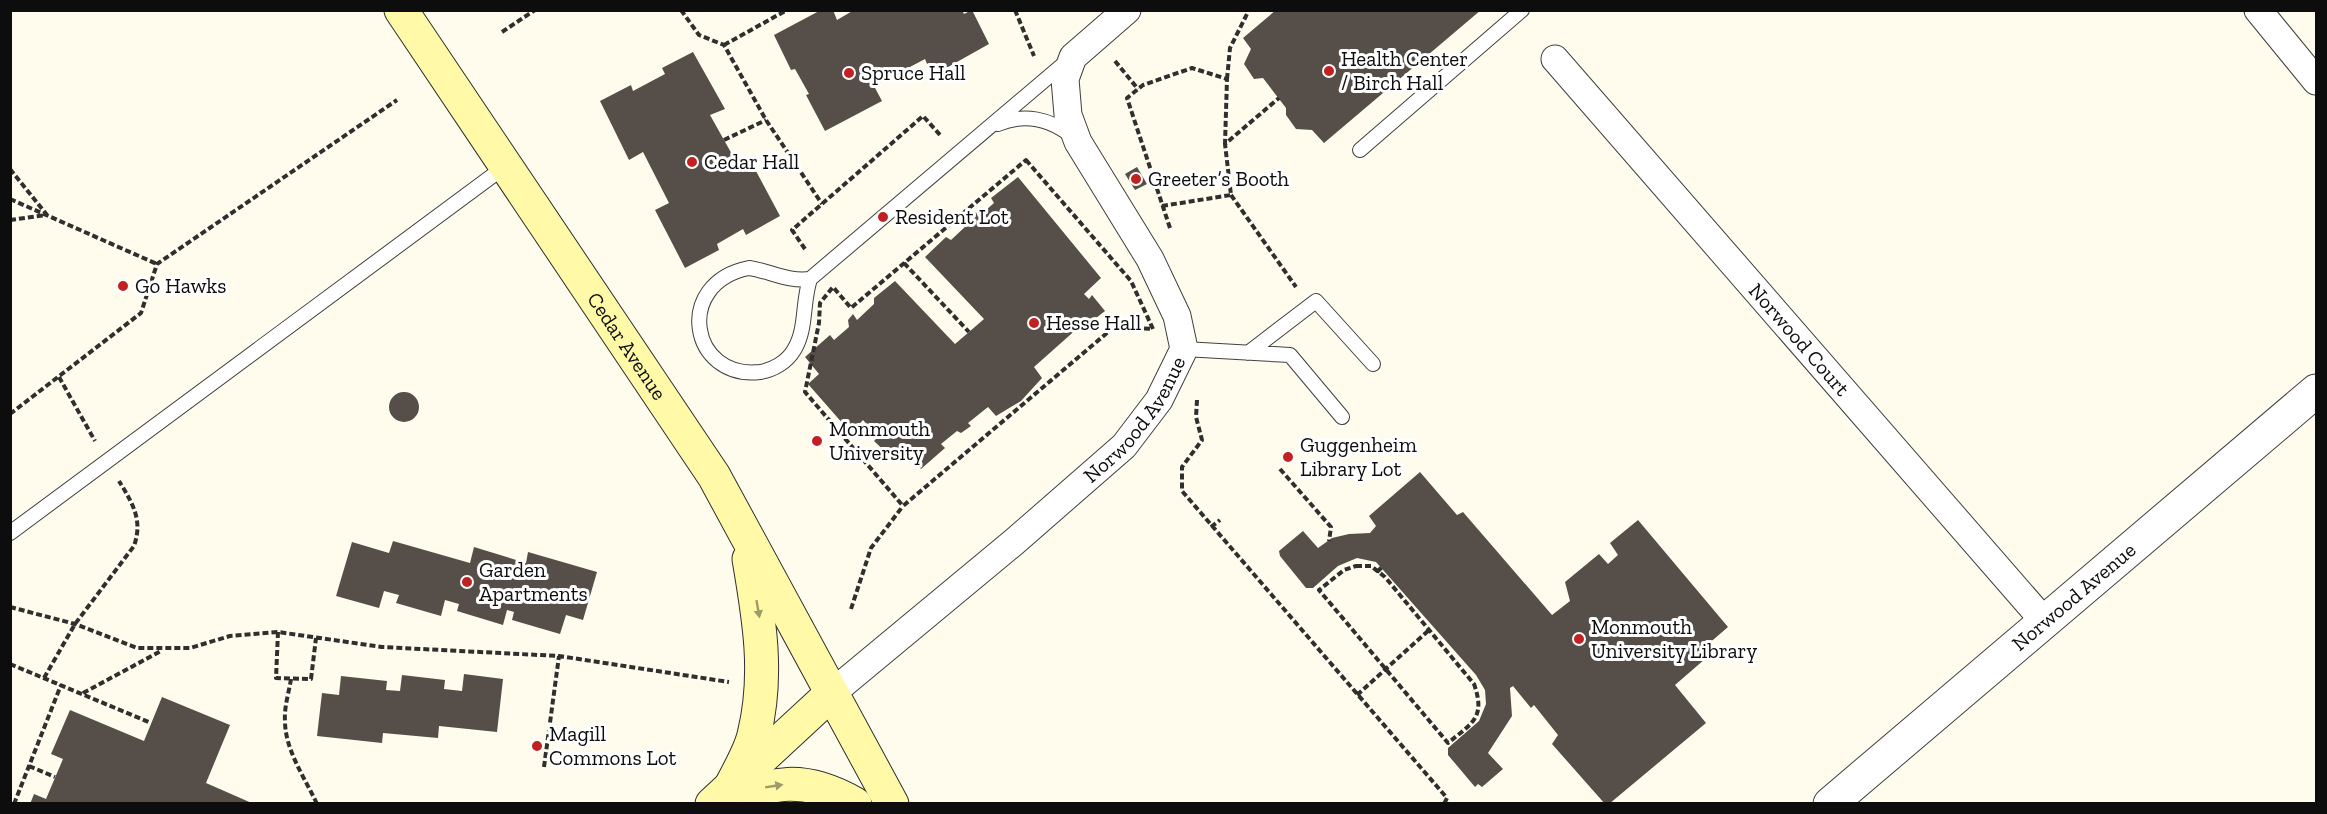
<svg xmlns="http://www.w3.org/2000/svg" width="2327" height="814" viewBox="0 0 2327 814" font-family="'Zilla Slab',serif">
<rect width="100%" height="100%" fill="#fffced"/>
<path fill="#564f49" d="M821 10H833L837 20 854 10H962L964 14 972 10 989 44 932 76 925 59 874 86 882 101 825 131 806 95 809 94 795 69 791 70 774 35Z
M1276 10H1481L1324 143 1312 130 1296 129 1286 115V108L1263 78 1254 79 1244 64 1251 49 1243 38Z
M693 52 725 109 710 115 738 165 749 158 780 216 746 235 743 229 717 244 719 250 685 268 655 210 669 203 643 152 629 160 600 101 631 85 633 91 665 74 662 68Z
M1137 167 1147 184 1135 190 1125 174Z
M1018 177 1101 278 1084 294 1089 299 1092 295 1105 311 1082 329 1079 327 1034 367 1042 378 1021 401 996 416 988 407 968 423 971 426 961 433 957 431 941 444 945 448 921 469 908 454 913 450 907 446 894 460 874 441 878 437 863 420 851 433 808 384 819 374 805 357 830 335 834 340 849 327 848 320 853 314 857 320 874 304V298L895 281 955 344 969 332 984 319 925 257 946 237 951 240 967 225V218L976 212 978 217 994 203 991 198Z
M389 407a15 15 0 1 1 30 0a15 15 0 1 1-30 0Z
M1420 472 1457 515 1463 512 1552 615 1570 601 1565 582 1599 554 1608 564 1618 555 1610 543 1638 520 1728 627 1699 652 1705 659 1675 685 1706 723 1609 804H1605L1552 744 1558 735 1534 705 1531 708 1513 686 1510 688 1512 716 1488 753 1503 769 1482 787 1478 784 1475 787 1448 755V748L1479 721 1486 704 1485 690 1476 675 1376 562 1357 558 1338 566 1313 588H1306L1280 556 1279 551 1303 531 1318 548 1332 538 1349 534 1370 533 1376 526 1369 516Z
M393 541 470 563 474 547 526 563 528 552 597 572 583 620 566 615 560 634 512 620 514 612 507 610 503 625 457 611 459 604 445 600 441 616 396 603 399 595 384 591 379 608 336 596 352 542 389 553Z
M464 674 503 679 497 732 439 726 438 738 383 733 382 743 317 736 322 693 339 695 341 676 387 681 386 690 400 691 402 675 445 680 444 689 462 691Z
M162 697 230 725 206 783 254 804H30L34 794 46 799 63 759 51 754 70 710 144 741Z"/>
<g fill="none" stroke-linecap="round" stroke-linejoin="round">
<g stroke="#404040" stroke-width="16">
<path id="service" d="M998 124C1024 113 1050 119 1072 136
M1360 150 1522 10
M749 268C770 271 788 282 810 279 802 303 807 329 794 350 787 362 773 370 760 372 690 380 673 283 749 268Z
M810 279 1066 62
M1184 349 1290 355 1342 417
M1248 353 1316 301 1373 364
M10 533 507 165"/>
</g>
<g stroke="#404040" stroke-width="29">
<g id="minor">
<path d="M2258 10 2316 81"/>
<path id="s1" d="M1555 59 2044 621"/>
<path id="s2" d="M832 693 1014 542 1124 446 1159 400 1184 349 1177 316 1150 259 1078 142 1068 115 1065 79 1073 57 1127 10"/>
</g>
</g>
<g stroke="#404040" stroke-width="35">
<g id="tertiary">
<path id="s3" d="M1830 804 2316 391"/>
</g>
</g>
<g stroke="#2f2f2f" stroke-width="35">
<g id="secondary">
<path id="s4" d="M401 10 714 476 892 804"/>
<path d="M731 786C739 770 750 752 754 735 769 675 759 618 749 559"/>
<path d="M720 803C773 782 803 774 855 804"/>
<path d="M712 804 832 693"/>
</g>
</g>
<path stroke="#2f2f2f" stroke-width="4" stroke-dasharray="6 3" stroke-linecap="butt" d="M681 10 699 35 724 45 766 120 822 204
M1015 10 1034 56
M502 32 535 10
M724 45 787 10
M1115 61 1138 89
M1227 79 1230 48 1249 10
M724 140 766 120
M1026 160 1131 281 1153 329 1114 327 903 506 805 392 819 323 820 303 833 287 851 308Z
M10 169 47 215
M1231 195 1296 287
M10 199 157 264
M1162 206 1231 195 1225 144 1279 98
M10 220 46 215
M1170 228 1127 98 1143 85 1192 68 1227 79 1225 144
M805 249 792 230 923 116 941 136
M904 263 969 332
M59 377 95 441
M1197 400 1196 417 1202 440 1182 467V491L1447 798 1444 804
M10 414 141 313 157 264 397 100
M1280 469 1331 527 1329 541
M1211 527 1220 520
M1356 566H1371L1385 577 1474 684C1486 718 1472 723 1448 743L1319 590 1344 570Z
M1377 572 1382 567
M10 607 75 624 137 648H190L230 636 278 632 382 647 559 656 729 682
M851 609 871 548 903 506
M278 632 276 678 311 679 316 638
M10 664 151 723
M44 678 75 624 134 546C143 520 133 504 119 481
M291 679C289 692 284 707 285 721 285 750 305 778 317 804
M83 693 161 651
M1357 695 1429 630
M29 766 55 777
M544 767 559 656
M14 804 61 685"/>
<use href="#service" stroke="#fff" stroke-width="14"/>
<use href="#minor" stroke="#fff" stroke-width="27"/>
<use href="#tertiary" stroke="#fff" stroke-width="33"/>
<use href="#secondary" stroke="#fff9a8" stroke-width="33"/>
</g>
<defs><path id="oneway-solid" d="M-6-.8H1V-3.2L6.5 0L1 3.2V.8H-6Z" transform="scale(1.5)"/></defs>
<g fill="#9e9b6a">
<use href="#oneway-solid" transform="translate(758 609) rotate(80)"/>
<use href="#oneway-solid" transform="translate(774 786) rotate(-9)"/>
</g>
<g fill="#c02222" stroke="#fff" stroke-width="2">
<circle cx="1329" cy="71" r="6"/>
<circle cx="849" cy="73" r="6"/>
<circle cx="692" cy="162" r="6"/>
<circle cx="1136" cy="179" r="6"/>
<circle cx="883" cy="217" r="6"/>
<circle cx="123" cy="286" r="6"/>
<circle cx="1034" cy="323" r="6"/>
<circle cx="817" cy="441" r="6"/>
<circle cx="1288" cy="457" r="6"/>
<circle cx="467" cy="582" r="6"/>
<circle cx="1579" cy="639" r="6"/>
<circle cx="537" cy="746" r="6"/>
</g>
<g text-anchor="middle" stroke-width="6" stroke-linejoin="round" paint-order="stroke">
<g font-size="21" fill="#0d0d0d" stroke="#fff" text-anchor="start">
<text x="1341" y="66">Health Center<tspan x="1341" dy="24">/ Birch Hall</tspan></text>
<text x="861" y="80">Spruce Hall</text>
<text x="704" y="169">Cedar Hall</text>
<text x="1148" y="186">Greeter’s Booth</text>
<text x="895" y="224">Resident Lot</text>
<text x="135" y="293">Go Hawks</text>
<text x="1046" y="330">Hesse Hall</text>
<text x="829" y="436">Monmouth<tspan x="829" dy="24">University</tspan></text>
<text x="1300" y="452">Guggenheim<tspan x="1300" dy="24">Library Lot</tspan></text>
<text x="479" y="577">Garden<tspan x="479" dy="24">Apartments</tspan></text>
<text x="1591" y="634">Monmouth<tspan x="1591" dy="24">University Library</tspan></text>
<text x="549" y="741">Magill<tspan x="549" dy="24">Commons Lot</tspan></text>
</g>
<g font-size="21" fill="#0d0d0d" stroke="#fff">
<text dy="7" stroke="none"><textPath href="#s1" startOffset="372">Norwood Court</textPath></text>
<text dy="7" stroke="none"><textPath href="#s4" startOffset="405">Cedar Avenue</textPath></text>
<text dy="7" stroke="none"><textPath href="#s2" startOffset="410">Norwood Avenue</textPath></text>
<text dy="7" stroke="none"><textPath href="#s3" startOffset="320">Norwood Avenue</textPath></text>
</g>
</g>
<rect width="2327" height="814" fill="none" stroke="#0d0d0d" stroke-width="24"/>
</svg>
